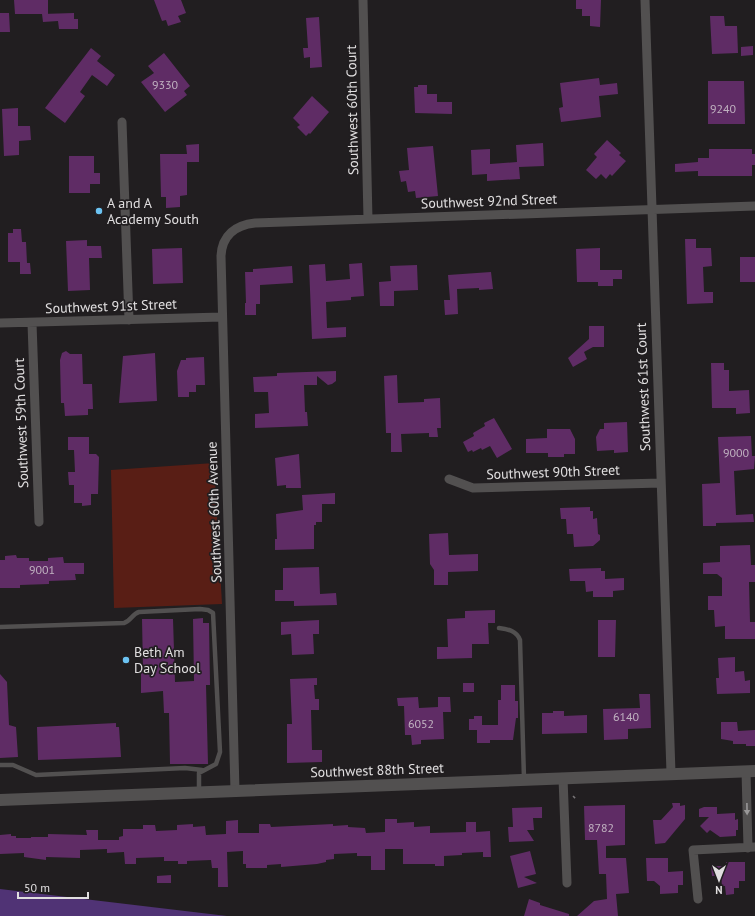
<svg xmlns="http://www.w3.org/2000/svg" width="755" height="916" viewBox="0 0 755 916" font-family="'PT Sans',sans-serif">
<rect width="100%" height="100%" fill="#211e20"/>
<path fill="#591e15" d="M214 463 222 604 114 608 111 470Z"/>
<path fill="#503375" d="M0 889 227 916H0Z"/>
<path fill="#5f2c65" d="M14 0H48V14H15Z
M154 0H181L186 13 178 16 181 22 168 26 166 20 162 21Z
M576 0H601L600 27 590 26V16H582V9H576Z
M0 13H9L10 32H0Z
M74 13V19H78V29H59L58 21 43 22 42 14Z
M710 16H724L725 26H737L738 53 712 54Z
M319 17 322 67 310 68V57L304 58 303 48H308L306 18Z
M753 46V55L741 56V47Z
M91 48 101 56 97 61 115 75 107 86 92 75 80 92 85 96 65 123 45 108Z
M164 53 190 86 184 91 187 95 165 112 141 82 154 73 148 66Z
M599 78 600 85 617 83 618 94 599 96 601 117 561 122 559 108 563 107 560 83Z
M708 81H744L745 124H708Z
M418 85H427V94H437V102H452V114L415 113 414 87H418Z
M312 96 329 112 310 134 309 133 306 136 297 127 300 125 293 118Z
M18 108V126H30L31 140 19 141V155L4 156 2 109Z
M607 140 621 153 619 155 626 161 612 176 610 174 606 179 601 174 596 179 586 170 597 157 594 154Z
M543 143 544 166 519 167 520 179 487 181V174L472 175 471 150 490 149V164L517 162 516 145Z
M199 144V162H187V195L180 196V207L166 208V197H161L160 154H187L186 145Z
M433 146 438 196 416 198 415 191 408 192 406 181 401 182 399 171 409 170 407 148Z
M709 149H752V154H755V165H752V176H698V171L675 172V164L698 162V158H709Z
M69 156H94V173H100V184H90V193H69Z
M13 229H21L22 242H26L27 263H30L31 274H20V262H8V233H13Z
M685 239H696V248H711L712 266 703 267 704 292H713V303L687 304Z
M87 240V246H101L102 258H89L90 290 68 291 66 241Z
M182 248 183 283 153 284 152 249Z
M600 248V270H622V279H613V286H598V282H577L576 249Z
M740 257H755V282H740Z
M362 263 364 296 351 297V300L326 302 327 328 346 327V337L312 339 309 265 325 264 326 281 350 279 349 264Z
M417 265 418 290 394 291V306H380L379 282 391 281 390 266Z
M292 266 293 283 260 285V304H256V315H245V303H246L245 272H253V269Z
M491 272 493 289 479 290V288L457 289 458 314 445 315 444 300H450L448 275Z
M589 326H604V347H593L584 352 587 359 573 367 568 358 589 339Z
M66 351 70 354H82L83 384H92L93 409H88V415L65 416 64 403H61L60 360 62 353Z
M155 353 157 401 119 403 123 356Z
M204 357 205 385H196V392H189V397H178L177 371 181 360H186V358Z
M711 363H724V370H729V391L749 390 750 413 736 414V408H712Z
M336 371V381L332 384 328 385 317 376V385H304L305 412H307L308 426 255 428V414L269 413 268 392H254L253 377 277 376V373Z
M397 375 398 403 424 402V399L440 398 441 428H437L438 437H429V433L401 434 402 452H391V433H386L384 376Z
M494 418 512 449 497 458 490 446 482 450 481 448 473 452 472 450 468 452 463 442 474 436 473 433 485 426 484 423Z
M627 422 628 452 614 453V450L597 451 596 437 600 429H604V423Z
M547 429H570L575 439V454H564V457H548V453H526V439L547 438Z
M751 436 752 456H755L754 469 734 471 736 515 753 514 754 522 716 523V526H703L702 484 720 483 718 437Z
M68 437H89V454H96L99 457 98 494H91V505L82 506V503H74V485H69L68 472H75L74 450H68Z
M299 454 301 488H286V485L277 486 275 458Z
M335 493V504H322V522H316V525H314V549L275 550V539H277L276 514 303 510 302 495Z
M590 507V511H593V519L597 518 598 534 600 535V540L593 546 574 547 573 534H567L566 519H561L560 508Z
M448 533 449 555 478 554V571L448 572V585H434V570L430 564 429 534Z
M750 545 751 565H755V582H749L750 622H755V639H725V626L715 627 714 610H708V596H722V578L717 574H703V563L720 562V546Z
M16 555 17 558H29V561H48V558L63 557 64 563H84V574H75L76 580 49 581V584L20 585V588H0V560H5V556Z
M319 567 320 594 336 593 337 605 294 606V601H275V590H283V568Z
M601 568V571H605V579L624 578V590L613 591V597H593V591L586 592 585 581H570L569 569Z
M495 610V623H488L489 644H472V658L437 659V647H448L447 619 465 618V611Z
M203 618V623H209L210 685H206L208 764H170L169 713H164L163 691 141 693V670H143L142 619H173L175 682 194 681 193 619Z
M319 620V634H313L314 654 292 655 291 634 281 635V622Z
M598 620H616L615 657H598Z
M735 657V672L744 671 745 681 750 680V693L717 694 716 678H719L718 658Z
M0 674 7 682 9 725 16 727 18 757 0 758Z
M317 678V685H314L315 699H319V710H311L312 750H322V762L287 763V724H292L290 679Z
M463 683H474V692H463Z
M501 685H515V701H518V718H516L513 740H490V743H477V730H469V719H474V716H482V725H498V700H501Z
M639 694H650L651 728 628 729V739L604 740 603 709 640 708Z
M418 697 419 708 438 707V697H450L451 712H443L444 739 421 740V744L412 745 411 735H405L404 706H398L397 698Z
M553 711H564V716L587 715V733L542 734V713H553Z
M721 722H737L738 731 755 730V746H746V744H733V741L721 739Z
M116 723V727H119L121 757 38 760 37 727Z
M672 803H680V806L685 805V819L665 843 655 844 653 820H661L673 807Z
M625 805V845L606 846V858H626L629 893 616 894 618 916H577L594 901 607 899 606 874H599L597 840H585L584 806Z
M542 807V818H533L534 830H527L534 841 509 842 508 827H513L512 808Z
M704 807H717V814L735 813V820L738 819V830H736V836L720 837 710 830 707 833 700 826 709 817H699V809Z
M385 819H397V823L414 822V827L430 826V833L466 832V822H476V832L490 831 491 857H483V852L462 853V855L444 856V866H435V864H403V849H385V870H371V856H357V853L334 854V859L326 860V862L317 864 281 867V864L267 865V868H246V864H243V851L227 852 228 887H218V868H212L211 860 187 861V864H178V861H164V857L136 858V864H125L124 852 107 853V849L80 850V858L46 857V860L24 857V853L0 854V835L11 834V836H16V838H31V837H48V834L87 835 86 830H98V840H119V837L123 836V829H143V825H155L156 831 177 830V825L193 824V827L205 826 206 835 226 834V821L238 820V833H259V824H270L271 827 333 824V826L348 825V827L365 828 366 833 385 832Z
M530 851 536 874 524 877 537 883 518 888 510 856Z
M646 858H668V872L683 871V885H678V893L660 894V886L654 881H647Z
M726 862H745V881H739V888H734V894L726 895 725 886H722L721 876H712L711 866H726Z
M171 875V883H157V876Z
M529 899 540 903V905L569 914V916H524Z"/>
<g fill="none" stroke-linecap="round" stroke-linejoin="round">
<path stroke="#787577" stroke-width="1.5" stroke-dasharray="3 3" stroke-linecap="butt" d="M573 796 577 800"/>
<path stroke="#525050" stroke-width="4.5" d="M0 627 124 623C131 621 132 614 139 612L200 609 208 610 213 613 220 752 216 764 199 773V792
M499 628C508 629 517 631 520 640L524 779
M0 765H13L36 775 185 768 202 770"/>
<path stroke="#525050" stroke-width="9" d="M363 0 368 219
M645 0 671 773
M122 122 129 320
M0 323 222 317
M32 323 39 522
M449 479 473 488 661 483
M746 771 748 848
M563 778 567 883
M235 791 221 256C222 235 236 225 255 223L755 206
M698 899 693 850 755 847"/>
<path stroke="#525050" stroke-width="12" d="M0 800 755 771"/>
</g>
<defs><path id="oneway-solid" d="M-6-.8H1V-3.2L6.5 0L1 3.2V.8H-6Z"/></defs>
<use fill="#999798" href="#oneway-solid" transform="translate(747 809) rotate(89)"/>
<g fill="#6cc3f2" stroke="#211e20" stroke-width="1.5">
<circle cx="99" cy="211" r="4"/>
<circle cx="126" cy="660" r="4"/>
</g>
<g text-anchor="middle" stroke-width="3.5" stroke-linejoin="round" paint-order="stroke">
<g font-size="12" fill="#c0b2c0">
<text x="165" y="89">9330</text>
<text x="723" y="113">9240</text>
<text x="736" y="457">9000</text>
<text x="42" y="574">9001</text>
<text x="626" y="721">6140</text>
<text x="421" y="728">6052</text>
<text x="601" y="832">8782</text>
</g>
<g font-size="14" fill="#e0dedf" stroke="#211e20">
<text transform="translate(352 110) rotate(-91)" y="5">Southwest 60th Court</text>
<text transform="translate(489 201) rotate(-2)" y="5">Southwest 92nd Street</text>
<text transform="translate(111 306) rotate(-2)" y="5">Southwest 91st Street</text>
<text transform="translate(643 387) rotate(-92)" y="5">Southwest 61st Court</text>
<text transform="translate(21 423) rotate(-92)" y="5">Southwest 59th Court</text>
<text transform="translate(553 472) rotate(-2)" y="5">Southwest 90th Street</text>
<text transform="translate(214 512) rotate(-92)" y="5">Southwest 60th Avenue</text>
<text transform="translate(377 770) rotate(-2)" y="5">Southwest 88th Street</text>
</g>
<g font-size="14" fill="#e0dedf" stroke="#211e20" text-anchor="start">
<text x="107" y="208">A and A<tspan x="107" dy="16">Academy South</tspan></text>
<text x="134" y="657">Beth Am<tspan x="134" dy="16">Day School</tspan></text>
</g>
</g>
<g transform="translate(719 880) rotate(180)" stroke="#211e20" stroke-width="3" paint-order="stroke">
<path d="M0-3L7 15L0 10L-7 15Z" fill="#e0dedf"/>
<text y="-6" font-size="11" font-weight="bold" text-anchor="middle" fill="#e0dedf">N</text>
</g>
<path d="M18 892v6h70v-6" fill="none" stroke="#e0dedf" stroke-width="2"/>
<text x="24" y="892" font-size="12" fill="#e0dedf" stroke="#211e20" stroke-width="3" paint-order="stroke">50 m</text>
</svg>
